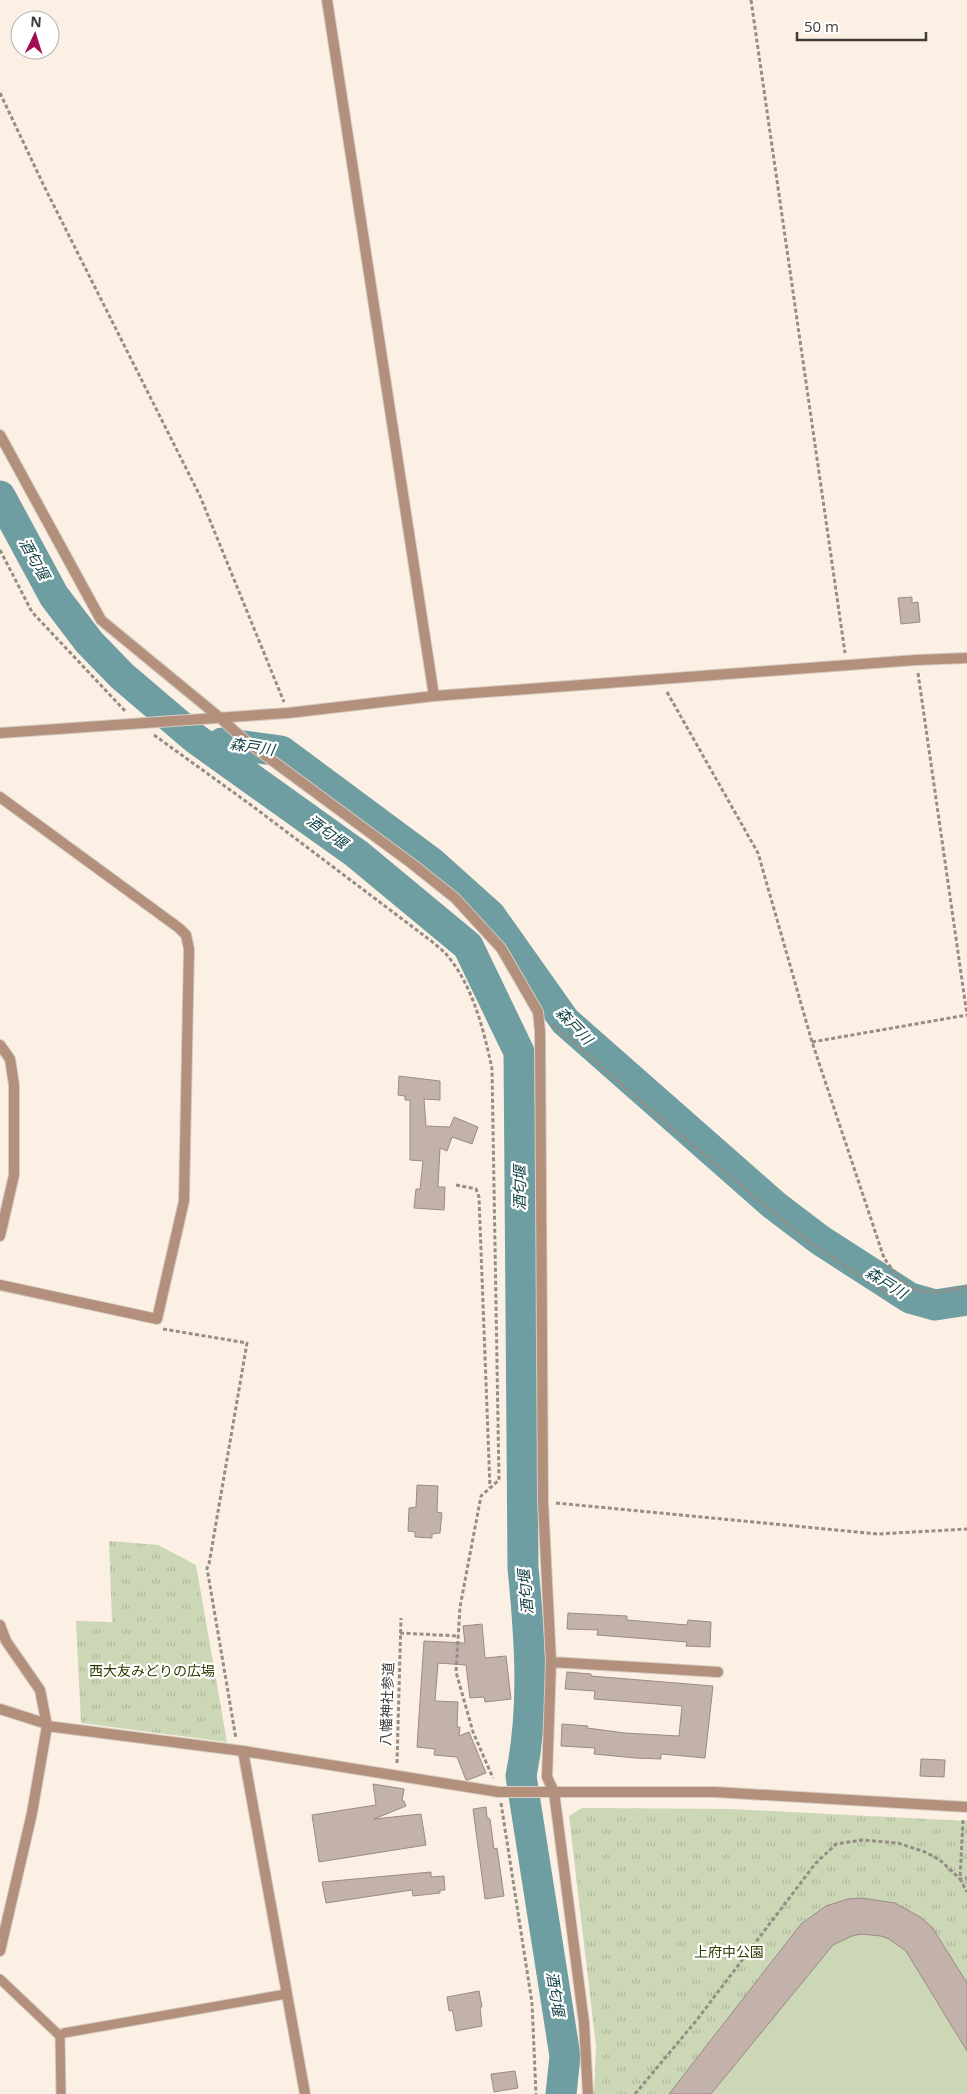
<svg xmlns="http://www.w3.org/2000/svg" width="967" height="2094" viewBox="0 0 967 2094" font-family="'Open Sans','Noto Sans JP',sans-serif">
<defs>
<pattern id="grass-tufts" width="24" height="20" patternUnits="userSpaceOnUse" patternTransform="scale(1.25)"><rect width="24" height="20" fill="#ccd7b6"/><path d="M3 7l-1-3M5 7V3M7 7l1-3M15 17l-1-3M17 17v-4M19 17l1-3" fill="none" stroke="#b0b99d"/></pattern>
</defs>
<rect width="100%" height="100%" fill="#fcf0e5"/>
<path fill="url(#grass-tufts)" d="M109 1541 158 1545 196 1565 227 1742 81 1723 76 1621 112 1622Z
M582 1808 731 1809 967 1821V2094H594L596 2046 569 1816Z"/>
<path fill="#ccd7b6" d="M862 1898 895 1903 920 1917 932 1927 967 1983V2094H669L801 1924 826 1906Z"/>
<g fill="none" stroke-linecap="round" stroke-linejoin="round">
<path stroke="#6e9ea1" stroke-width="31" d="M0 496 54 596 89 642 122 676 196 739 357 854 468 946 519 1052 523 1568C530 1639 535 1707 521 1776L565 2056 561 2094
M222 743 281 751 432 863 490 915 565 1021 774 1205 820 1240 910 1298 935 1305 967 1300"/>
</g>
<path fill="#c2b2ab" stroke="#9a8b85" d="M912 597V603L918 602 920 622 901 624 898 598Z
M399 1076 440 1081V1100L424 1099 426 1126 450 1127 454 1117 478 1127 472 1144 452 1137 447 1151 440 1148 438 1187H445L444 1210 414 1208 416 1189H420L423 1161 410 1160V1100H405V1096L398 1095Z
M417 1485 438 1486 437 1512 442 1513 440 1533 432 1534V1538L415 1537V1532L408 1531 409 1508 416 1507Z
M568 1613 627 1616V1620L687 1625 688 1620 711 1622 710 1647 686 1646 687 1642 597 1635 598 1630 567 1629Z
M482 1624 485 1658 506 1656 511 1699 485 1702 484 1697 470 1698 466 1665 438 1663 435 1701 458 1702 457 1727H460L459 1736 469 1732 486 1773 468 1780H466L457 1757 434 1755 435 1749 417 1747 424 1641 465 1643 463 1626Z
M567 1672 591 1674V1676L713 1686 705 1758 661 1754V1759L635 1758 594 1754 595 1748 561 1746 562 1724 588 1726 587 1728 625 1733 679 1736 682 1706 594 1699 595 1691 565 1689Z
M921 1759 945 1760 944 1777 920 1776Z
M373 1784 404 1789 402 1801H404L406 1806 374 1819 421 1814 426 1845 319 1862 312 1815 376 1805Z
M486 1807 487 1817 490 1819 494 1849 497 1848 504 1896 485 1899 473 1809Z
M431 1872V1877L444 1876 445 1890H440V1893L413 1896 412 1890 326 1903 322 1882Z
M862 1898 895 1903 920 1917 932 1927 967 1983V2051L906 1951 889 1939 881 1936 861 1934 852 1936 833 1945 711 2094H669L801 1924 826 1906 848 1899Z
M479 1991 482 2007H480L482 2026 456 2031 453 2013 452 2010 449 2011 447 1997Z
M515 2071 518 2088 494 2092 491 2074Z"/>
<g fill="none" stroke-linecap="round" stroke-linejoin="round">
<g stroke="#d6ccc2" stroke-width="11">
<path id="service" d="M0 1979 60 2036
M61 2094 60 2036 64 2033 286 1994"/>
</g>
<g stroke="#d6ccc2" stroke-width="12">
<path id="minor" d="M327 0 434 696
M0 435 101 620 219 717 247 742 411 863 455 898 501 948 538 1012 540 1031 543 1502 551 1662 547 1777 554 1792 584 2023 588 2094
M0 797 179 928 186 935 189 949 184 1201 157 1319 0 1285
M551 1662 718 1672
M0 1709 47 1724
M243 1751 305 2094"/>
</g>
<g stroke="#d6ccc2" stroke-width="12">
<path id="tertiary" d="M0 733 288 713 434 696 916 660 967 658
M0 1045 10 1059 14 1085V1175L0 1236
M0 1625 6 1641 40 1690 47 1726 32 1813 0 1951
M47 1726 243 1751 499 1792H715L967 1807"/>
</g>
<path stroke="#968e86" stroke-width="3" stroke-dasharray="4 2.5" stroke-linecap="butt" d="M751 0 845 653
M0 93 44 186 200 496 284 702
M0 550 32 612 126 712
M918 673 967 1015
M667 692 758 853 812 1042 884 1258C890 1266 897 1277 904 1283 922 1298 947 1290 967 1287
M154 735 251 805 422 934C430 940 439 947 446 954 473 985 484 1031 492 1069L499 1480 481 1496 460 1607 456 1672 473 1732 493 1778
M552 1024 673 1129 810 1243 889 1295 905 1284
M812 1042 967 1015
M456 1185 476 1189 479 1197 490 1488
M163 1329 247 1343 209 1564 207 1568 236 1739
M556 1503 878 1534 967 1529
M400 1633 458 1636
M397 1763 401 1618
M501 1803 532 2003 536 2094
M963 1820 960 1879 967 1892
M635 2094 696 2021 815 1864 836 1844 862 1840 898 1843 925 1852 940 1860 960 1879 967 1878"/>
<use href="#service" stroke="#b2907c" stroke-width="9"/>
<use href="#minor" stroke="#b2907c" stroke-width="10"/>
<use href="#tertiary" stroke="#b2907c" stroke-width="10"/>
</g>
<g text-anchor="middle" stroke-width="4.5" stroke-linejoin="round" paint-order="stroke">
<g font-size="14" fill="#303d00" stroke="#fff">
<text x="152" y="1676">西大友みどりの広場</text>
<text x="729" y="1957">上府中公園</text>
</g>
<g font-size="14" fill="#3f3b36" stroke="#fff">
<text transform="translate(387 1704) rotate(-88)" y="5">八幡神社参道</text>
</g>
<g font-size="15" font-style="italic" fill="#134144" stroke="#fff">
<text transform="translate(34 559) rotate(61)" y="5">酒匂堰</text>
<text transform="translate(252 747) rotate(9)" y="5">森戸川</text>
<text transform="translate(327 832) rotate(36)" y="5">酒匂堰</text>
<text transform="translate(574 1026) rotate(46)" y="5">森戸川</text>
<text transform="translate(520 1188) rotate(-90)" y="5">酒匂堰</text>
<text transform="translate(886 1283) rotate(32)" y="5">森戸川</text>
<text transform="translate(526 1592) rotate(-95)" y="5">酒匂堰</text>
<text transform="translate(555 1994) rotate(81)" y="5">酒匂堰</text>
</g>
</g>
<g transform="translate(35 35) rotate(4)"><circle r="24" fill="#ffffff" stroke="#b2b1af"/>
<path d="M0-4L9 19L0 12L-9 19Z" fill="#a10e52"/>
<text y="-8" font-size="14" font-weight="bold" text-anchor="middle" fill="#3f3b36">N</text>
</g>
<path d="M797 32v8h129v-8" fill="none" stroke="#3f3b36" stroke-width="2.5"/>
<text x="804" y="32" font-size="15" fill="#3f3b36" stroke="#ffffff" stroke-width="4" paint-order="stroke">50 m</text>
</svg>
